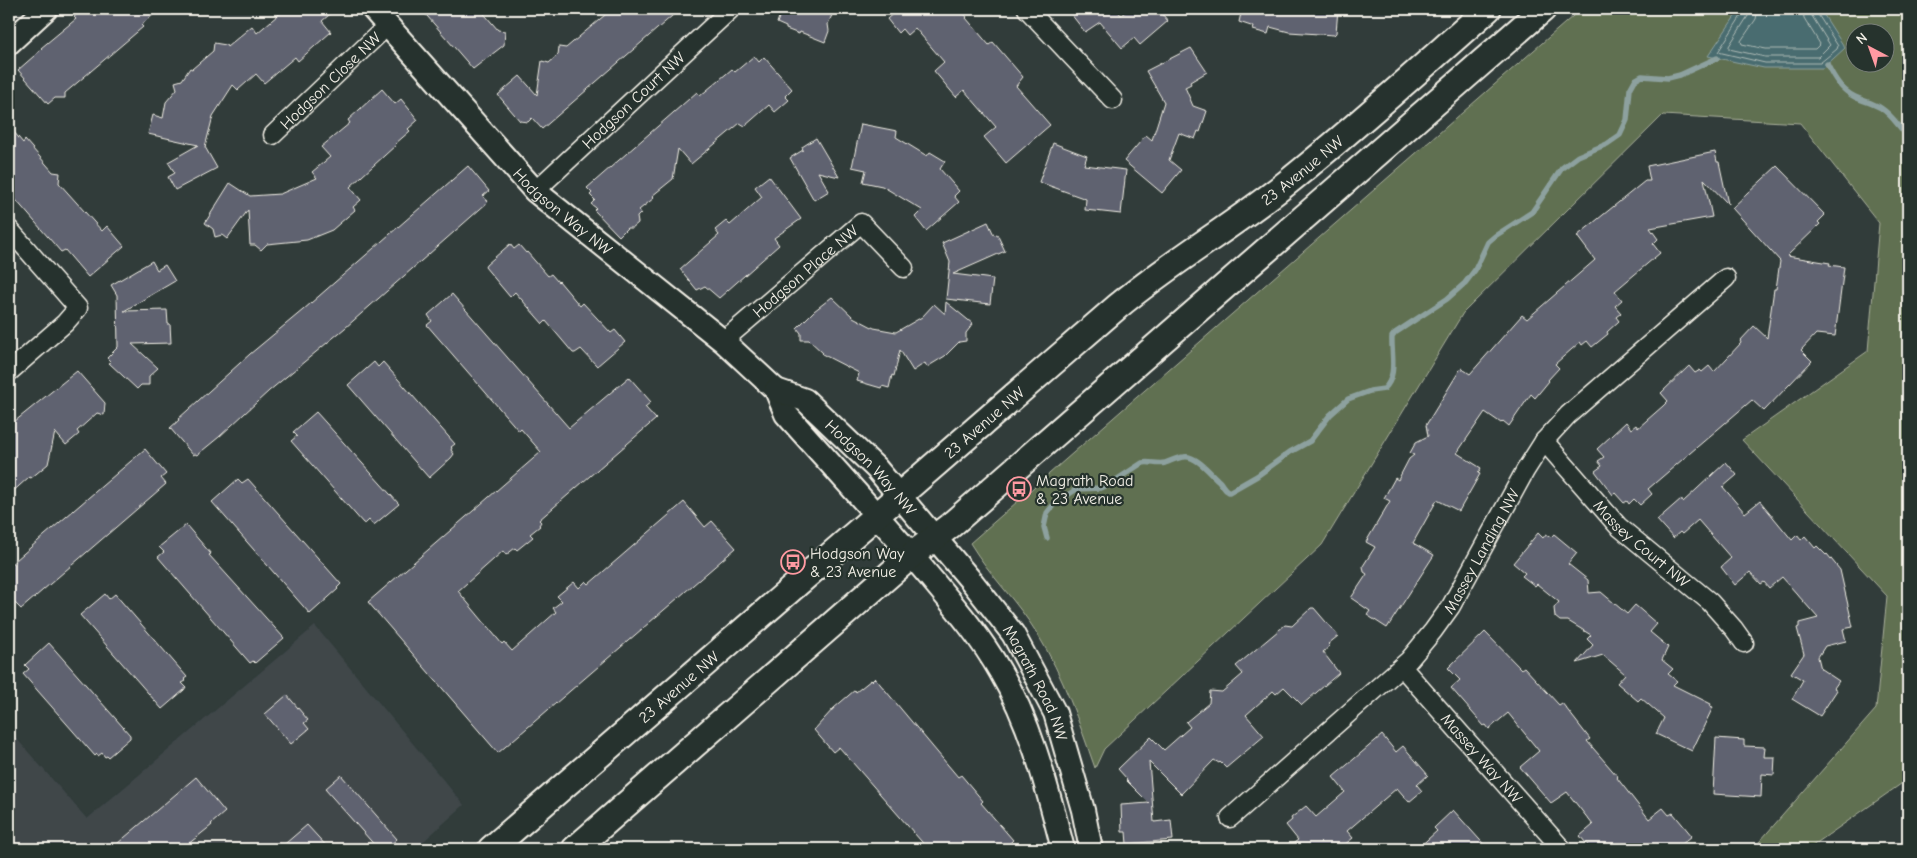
<svg xmlns="http://www.w3.org/2000/svg" width="1917" height="858" viewBox="0 0 1917 858" font-family="'Comic Neue',sans-serif">
<rect width="100%" height="100%" fill="#313c3a"/>
<filter id="ink" filterUnits="userSpaceOnUse"><feTurbulence type="fractalNoise" baseFrequency=".02" numOctaves="2"/><feDisplacementMap in="SourceGraphic" scale="10" xChannelSelector="R" yChannelSelector="G"/><feConvolveMatrix kernelMatrix="1 2 1 2 8 2 1 2 1" color-interpolation-filters="sRGB"/></filter>
<g filter="url(#ink)">
<path fill="#3f474a" d="M315 626 464 805 415 849H9V730L87 819Z"/>
<path fill="#607051" stroke="#aab09c" fill-rule="evenodd" d="M1581 9H1908V779L1808 849H1753L1876 709 1887 596 1742 440 1868 351 1879 223 1800 123 1663 115 1463 313 1322 545 1104 749 1095 768C1079 722 1063 676 1038 635 1018 602 990 576 970 543ZM1854 32H1884V62H1854Z"/>
<path fill="#496c6f" stroke="#8da19f" d="M1740 9H1820L1845 48 1823 68H1764L1708 56Z"/>
<g fill="none" stroke-linecap="round" stroke-linejoin="round">
<path stroke="#b0bcb8" stroke-width="1" d="M1744 9 1743 13 1718 52 1765 63H1820L1837 49 1838 46 1817 13 1816 9
M1750 9 1748 16 1729 46V49L1765 57H1818L1830 45 1812 16 1810 9
M1758 9 1756 19 1741 41 1742 44 1766 49H1815L1820 44 1804 18 1803 9"/>
<path stroke="#8da19f" stroke-width="5.5" d="M1827 64C1834 78 1841 90 1855 97 1863 101 1873 103 1881 108 1892 115 1899 127 1908 136
M1047 538 1044 527 1047 513 1055 503 1077 489 1101 488 1110 484 1142 463C1150 461 1157 465 1165 463 1171 461 1178 457 1184 457 1196 455 1210 473 1219 481 1223 485 1223 489 1229 492L1257 476 1290 452 1310 441 1330 415 1348 399 1370 391 1384 389C1398 376 1391 354 1392 337L1395 333 1447 299 1465 283 1475 270 1488 242 1495 236 1532 212 1562 168 1578 156 1607 144 1620 135 1627 120 1630 89 1635 80 1642 76 1668 78 1680 75 1717 58"/>
</g>
<path fill="#5f626f" stroke="#f4f1e8" d="M83 9H160L141 25 143 27 65 93V98H55L48 104 18 70 42 49 41 48 76 19 74 17Z
M285 9H336L322 21 331 32 298 61 295 57 264 83 256 74 238 90 233 85 213 116 205 147 217 168 175 190 168 177 175 173 168 162 198 145 148 134 153 115 163 118 166 102 177 89 175 82 182 80 190 68 192 69 213 51 214 43 226 45 227 47 252 26 257 33Z
M421 9H480L498 30 505 31 504 45 473 69Z
M612 9H680L542 129 532 118 528 122 520 121 498 95 520 76 537 95 542 61 549 63 558 55 559 47 566 48Z
M782 9H816L832 15 828 24 829 31 825 42 800 32 799 34 786 29V27L777 23Z
M898 9H960L967 17 966 18 989 45 993 42 1023 77 1016 86 1050 125 1006 163 984 137 996 127 964 90 956 97 934 71 944 62 915 28 907 35 902 29 898 33 887 19Z
M1079 9H1119L1117 10 1121 15 1129 9H1158L1168 21 1140 45 1134 38 1122 48 1100 22 1085 32 1071 14Z
M1242 9H1338L1336 33 1334 35 1289 32 1270 27 1268 34 1253 30 1254 27 1239 22Z
M1191 48 1207 72 1190 82 1191 84 1185 87 1193 106 1207 111 1200 132 1198 131 1195 139 1179 133 1169 160 1181 170 1162 193 1124 161 1146 135 1152 140 1164 102 1146 71Z
M754 56 759 62 764 57 792 89 785 96 789 100 775 112 769 105 745 126 740 123 691 164 678 149 673 179 652 196 654 198 639 210 641 213 637 217 638 223 632 228H627L619 236 594 210 596 208 591 204 595 200 590 195 592 193 587 188 697 92 700 96 732 69 735 72Z
M382 89 395 104 401 99 418 120 408 129 410 131 395 144 396 145 350 187 361 200 353 207 355 210 332 230 307 240 267 244 261 250 255 245H250L248 210 227 239 222 235 215 237 213 229 205 223 230 183 250 196 280 194 317 178 312 172 330 157 321 147 350 123 348 120Z
M861 124 897 131 896 137 927 156 930 152 945 161 940 169 959 191 954 196 959 202 926 231 915 217 922 210 882 186 863 182 866 170 852 167Z
M9 126 23 143 25 140 53 172 60 173 59 183 102 231 107 226 124 246 88 277 65 250 61 252 9 192Z
M816 138 839 177 818 172 829 191 814 200 790 158 803 150 802 147Z
M1053 143 1087 156 1084 165 1126 170 1121 214 1085 210 1086 199 1039 182Z
M1715 152 1717 162H1719L1728 204 1704 179 1712 217 1650 228 1658 239 1653 244 1660 253 1615 291 1622 300 1615 306 1621 313 1616 317 1619 321 1607 332 1608 334 1592 347 1587 341 1582 345 1580 342 1555 364 1559 368 1548 380 1549 381 1535 398 1531 394 1509 426 1503 421 1501 423 1485 412 1457 453 1481 468 1478 473 1480 474 1459 511 1437 500 1413 543 1434 555 1387 628 1367 615 1370 611 1351 598 1367 574 1364 572 1363 566 1375 547 1366 542 1390 501 1384 498 1395 478 1398 480 1409 459 1414 455 1410 453 1416 442 1428 436 1426 425 1461 368 1470 374 1522 315 1527 319 1595 260 1577 236 1645 181H1650L1647 166Z
M468 166 489 191 483 196 488 202 345 328 269 391 219 437 197 455 195 454 193 455 170 428 179 420 178 419 250 354 303 310Z
M1777 166 1825 215 1818 222 1820 224 1787 256 1830 263 1829 265 1844 267 1835 336 1816 334 1801 350 1812 361 1764 411 1752 400 1648 489 1652 494 1640 505 1634 499 1629 504 1627 501 1624 503 1615 493 1613 495 1595 471 1602 466 1598 461 1604 457 1597 449 1626 422 1631 429 1636 425 1638 428 1663 406 1668 401 1661 393 1689 366 1695 373 1700 370 1702 372 1709 366 1714 372 1741 343 1740 341 1754 326 1767 338 1774 289H1776L1780 261 1732 208Z
M769 176 801 219 774 238 779 245 719 298 705 286 697 290 680 269 719 235 715 230 726 221 730 225 762 197 755 187Z
M988 222 994 235 997 234 1005 251 953 274 993 279 990 304 946 299 950 262 942 243Z
M510 244 514 249 519 245 526 253 527 252 548 276 551 274 558 282 559 281 580 306 583 303 611 333 615 330 625 342 597 366 581 349 575 353H573L546 321 543 324 515 292 510 297 485 267 486 265Z
M152 261 157 270 165 265 175 281 124 311 167 310 168 324H170L171 343 132 344 158 368 149 376V385H141L137 389 109 363 111 362 107 358 118 347 117 295 111 285Z
M452 294 569 428 629 377 651 402 645 407 656 419 539 520 541 522 539 525 540 526 530 534 533 537 517 550 515 548 506 555 503 551 458 591 502 644 504 642 512 651 556 612 553 608 562 601 557 596 574 582 579 588 586 581 589 584 684 502 705 527 712 521 736 548 498 753 368 602 541 452 521 429 519 431 427 325 432 321 428 315Z
M832 297 853 317 874 328 896 332 922 317 934 304 945 314 946 302 973 324 966 333V341L959 342 945 356 927 367 925 363 913 371 900 350 894 376 892 375 889 388 882 386 881 388 857 381 859 373 822 354 823 353 809 340H801V333L797 328 814 311Z
M374 362 378 367 383 362 455 444 451 447 452 448 451 450 454 454 451 458 429 478 348 385Z
M77 371 105 403 104 415 97 413 77 431 79 434 66 445 55 432 48 464 31 478 29 477 9 495V426Z
M316 412 399 504 375 524 373 525 369 520 365 524 363 523 291 441 297 436 293 432Z
M145 449 166 474 161 478 166 484 21 609 15 603 9 609V566Z
M1726 462 1737 475 1723 487 1745 513 1760 501 1792 540 1797 535 1801 540 1805 536 1815 548 1817 546 1826 555 1827 554 1840 570 1853 627 1843 629 1846 641 1825 646 1818 657 1821 669 1839 681 1834 688 1837 690 1820 716 1792 699 1803 680 1791 673 1804 654 1797 628 1799 627V623L1818 618 1782 577 1769 588 1764 582 1761 584 1750 572 1735 585 1721 567 1731 558 1698 520 1682 534 1680 532 1673 538 1657 520 1681 499 1683 502Z
M238 479 242 483 248 479 341 584 337 588 338 589 310 614 212 502Z
M186 525 211 554 209 555 284 638 255 663 253 661 250 663 158 557 164 552 159 547Z
M1538 533 1543 538 1546 534 1551 537 1554 534 1577 553 1568 564 1588 580 1589 593 1601 592 1627 614 1635 605 1657 624 1650 632 1668 647 1662 660 1673 669 1668 674 1677 681 1673 685 1711 704 1710 706 1713 707 1692 751 1656 734 1664 718 1641 698 1638 701 1617 683 1625 674 1603 655 1577 663 1593 645 1587 639 1591 635 1568 621H1560L1555 617 1554 608 1559 602 1537 584 1535 586 1522 576 1525 573 1513 563Z
M105 594 109 599 115 594 187 677 184 679 186 681 182 683 186 687 184 690 162 709 80 615Z
M1311 608H1314L1338 636 1328 644 1330 646 1323 652 1339 673 1302 705 1284 687 1276 694 1273 691 1246 715 1264 736 1226 768 1220 762 1219 763 1214 760 1181 794 1149 762 1154 822 1171 820 1173 840 1127 844 1126 832H1122L1121 805 1149 803 1126 780 1127 779 1118 769 1151 737 1164 750 1190 727 1186 722 1209 703 1210 691 1222 692 1243 674 1236 666 1285 625 1292 626Z
M1485 632 1521 669 1524 667 1559 705 1562 703 1590 739 1587 741 1618 777 1617 778 1649 819 1663 808 1669 815 1673 813 1692 836 1676 849H1591L1580 836 1593 825 1567 792 1551 803 1520 767 1539 751 1508 713 1489 729 1486 725 1484 726 1451 688 1460 680 1448 668Z
M49 643 130 735V738L108 757 107 756 105 757 102 753 98 756 97 754 95 756 23 674 29 669 25 665Z
M875 678 958 777 961 775 983 801 981 803 1013 840 1010 843 1016 849H928L839 747 833 752 814 730 834 708 855 690 856 692 871 680 872 681Z
M287 695 308 720 304 723 309 729 291 744 265 714Z
M1382 735 1396 752 1403 746 1428 775 1417 785 1422 791 1409 802 1397 788 1347 831 1353 838 1339 849H1286L1298 840 1286 825 1292 820 1291 818 1306 806 1316 817 1345 792 1333 777Z
M1716 738 1744 740V746L1765 747 1764 757H1775L1774 775 1762 774 1761 797 1713 794Z
M341 775 397 839 386 849H378L325 789Z
M196 777 225 812 211 824 212 825 182 849H111Z
M1453 810 1488 849H1417L1437 831 1434 828Z
M307 825 329 849H279Z"/>
<g fill="none" stroke-linecap="round" stroke-linejoin="round">
<g stroke="#f4f1e8" stroke-width="21">
<g id="minor">
<path d="M1027 9 1113 100"/>
<path id="s1" d="M273 135 387 26"/>
<path id="s2" d="M535 191 731 9"/>
<path d="M9 229 78 308 65 323 9 372"/>
<path id="s3" d="M723 341 861 223 904 268"/>
<path id="s4" d="M1544 441 1618 526 1710 602 1734 629 1744 643"/>
<path id="s5" d="M1402 667 1562 849"/>
<path id="s6" d="M1230 818 1409 660 1433 631 1451 606 1525 471 1544 441 1568 415 1726 278"/>
</g>
</g>
<g stroke="#f4f1e8" stroke-width="26">
<g id="tertiary">
<path id="s7" d="M373 9 535 191 723 341 776 390 786 414C834 468 883 521 929 576 955 607 980 636 1000 671 1032 725 1047 788 1063 849"/>
<path d="M9 43 46 9"/>
<path id="s8" d="M776 390 805 400 876 468 973 583 1013 634 1055 713 1083 810 1091 849"/>
</g>
</g>
<g stroke="#f4f1e8" stroke-width="29">
<g id="secondary">
<path id="s9" d="M491 849 1117 307C1171 262 1233 226 1288 182 1357 127 1422 67 1488 9"/>
<path d="M575 849 912 555 951 525 1543 9"/>
</g>
</g>
<use href="#minor" stroke="#26332d" stroke-width="18"/>
<use href="#tertiary" stroke="#26332d" stroke-width="22"/>
<use href="#secondary" stroke="#26332d" stroke-width="25"/>
</g>
</g>
<defs>
<g id="bus-ring" transform="scale(1.25)"><circle r="9.5" fill="#26332d" stroke="#ff9aa2" stroke-width="1.5"/><path d="M-5-6H5V4H4V6H2V4H-2V6H-4V4H-5ZM-3.5-4V0h7V-4ZM-3.5 1.2v1.5H-2V1.2ZM2 1.2v1.5H3.5V1.2Z" fill="#ff9aa2"/></g>
</defs>
<g fill-rule="evenodd">
<use href="#bus-ring" x="1019" y="489"/>
<use href="#bus-ring" x="793" y="562"/>
</g>
<g text-anchor="middle" stroke-width="4.5" stroke-linejoin="round" paint-order="stroke">
<g font-size="16" fill="#f4f1e8" stroke="#26332d">
<text dy="6" stroke="none"><textPath href="#s1" startOffset="79">Hodgson Close NW</textPath></text>
<text dy="6" stroke="none"><textPath href="#s2" startOffset="134">Hodgson Court NW</textPath></text>
<text dy="6" stroke="none"><textPath href="#s9" startOffset="1058">23 Avenue NW</textPath></text>
<text dy="6" stroke="none"><textPath href="#s7" startOffset="278">Hodgson Way NW</textPath></text>
<text dy="6" stroke="none"><textPath href="#s3" startOffset="108">Hodgson Place NW</textPath></text>
<text dy="6" stroke="none"><textPath href="#s9" startOffset="652">23 Avenue NW</textPath></text>
<text dy="6" stroke="none"><textPath href="#s8" startOffset="125">Hodgson Way NW</textPath></text>
<text dy="6" stroke="none"><textPath href="#s4" startOffset="142">Massey Court NW</textPath></text>
<text dy="6" stroke="none"><textPath href="#s6" startOffset="370">Massey Landing NW</textPath></text>
<text dy="6" stroke="none"><textPath href="#s8" startOffset="398">Magrath Road NW</textPath></text>
<text dy="6" stroke="none"><textPath href="#s9" startOffset="248">23 Avenue NW</textPath></text>
<text dy="6" stroke="none"><textPath href="#s5" startOffset="121">Massey Way NW</textPath></text>
</g>
<g font-size="16" fill="#f4f1e8" stroke="#26332d" text-anchor="start">
<text x="1036" y="486">Magrath Road<tspan x="1036" dy="18">&amp; 23 Avenue</tspan></text>
<text x="810" y="559">Hodgson Way<tspan x="810" dy="18">&amp; 23 Avenue</tspan></text>
</g>
</g>
<rect width="1917" height="858" fill="none" stroke="#26332d" stroke-width="30"/>
<rect x="15" y="15" width="1887" height="828" fill="none" stroke="#f4f1e8" stroke-width="2" filter="url(#ink)"/>
<g transform="translate(1870 48) rotate(319)"><circle r="24" fill="#26332d" stroke="#787f78"/>
<path d="M0-4L9 19L0 12L-9 19Z" fill="#ff9aa2"/>
<text y="-8" font-size="14" font-weight="bold" text-anchor="middle" fill="#f4f1e8">N</text>
</g>
</svg>
